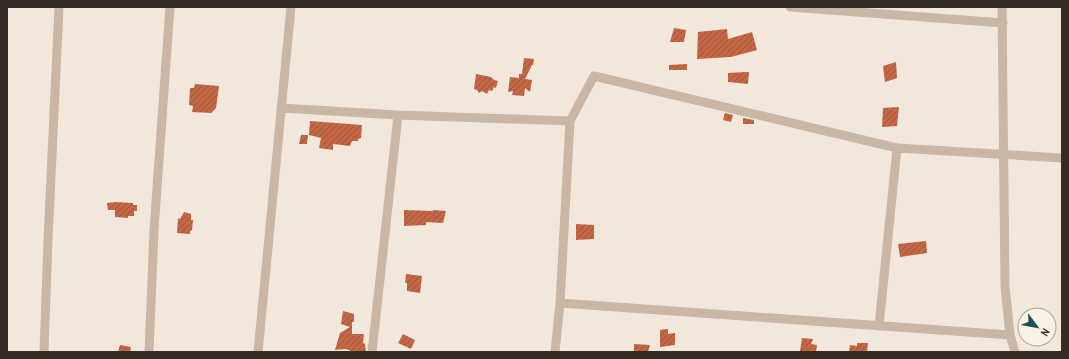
<svg xmlns="http://www.w3.org/2000/svg" width="1069" height="359" viewBox="0 0 1069 359" font-family="'Archivo Narrow',sans-serif">
<defs>
<pattern id="building-hatch" width="6" height="6" patternUnits="userSpaceOnUse"><rect width="6" height="6" fill="#c46745"/><path d="M-1 1l2-2M0 6l6-6M5 7l2-2" fill="none" stroke="#a0553a"/></pattern>
</defs>
<rect width="100%" height="100%" fill="#f1e7da"/>
<path fill="url(#building-hatch)" d="M674 28 686 30 684 42H670Z
M727 29 728 39 752 32 757 50 731 57 697 59 698 32Z
M524 58 534 59 533 65H532L525 79 532 80 530 92 525 88 524 96 512 95 513 91 508 92 510 77 519 78V74H522Z
M896 62 897 78 885 82 883 66Z
M687 64V70H669V65Z
M745 72H749L748 84 728 82V73Z
M476 74 491 77 494 80 498 81 496 88 494 87 492 91 489 90 487 94 482 91 479 93 477 90 474 89Z
M195 84 219 86 216 108 211 113 192 112 193 106 189 105 190 88H194Z
M899 107 897 126 882 127 883 108Z
M725 113 733 115 731 122 723 120Z
M743 118 754 120V124H743Z
M310 121 362 125 361 138 358 139V141H352L350 146 333 144V150L319 148 321 138 309 135Z
M301 135H308L307 144H299Z
M116 202 133 203V205H137V211H134V216H128V218L115 217V210H108L107 203Z
M404 210 433 211V210L446 211 443 223 426 222V225L404 226Z
M184 212 191 214V220H193L192 230 190 231V234L177 233 178 218 180 219Z
M576 224 594 225V239L576 240Z
M926 241 927 253 900 257 898 244Z
M406 274 422 276 420 293 407 291V283H405Z
M343 311 354 314V322H352V334H364L363 343 365 344 366 352H354L346 349 335 350 340 333 350 327 341 324Z
M668 329V334L675 333V345L660 347V330Z
M403 334 415 340 411 349 398 343Z
M802 338 813 339 811 344 817 345 816 352 800 351Z
M857 343H868L867 352H849L850 345 857 346Z
M634 344 650 345 648 352H634Z
M120 345 131 347 130 352H118Z"/>
<g fill="none" stroke-linecap="round" stroke-linejoin="round">
<path stroke="#c9b7a6" stroke-width="9" d="M790 7 1003 23
M1002 7 1005 286 1010 335 1015 352
M281 108 398 115 570 121
M560 303 1010 335
M879 326 897 148
M44 352 48 240 59 7
M149 352 154 230 170 7
M258 352 291 7
M372 352 398 115
M555 352 560 303 570 121 594 76 897 148 1062 158"/>
</g>
<rect width="1069" height="359" fill="none" stroke="#352c27" stroke-width="16"/>
<g transform="translate(1037 327) rotate(122)"><circle r="19" fill="#f9f1e6" stroke="#aba29a"/>
<path d="M0-3L7 15L0 10L-7 15Z" fill="#1d5156"/>
<text y="-6" font-size="11" font-weight="bold" text-anchor="middle" fill="#352c27">N</text>
</g>
</svg>
